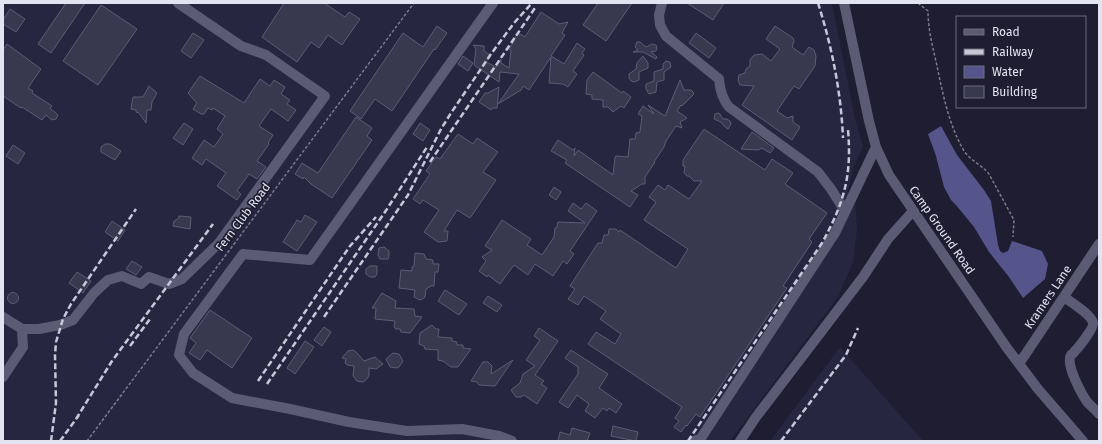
<svg xmlns="http://www.w3.org/2000/svg" width="1102" height="444" viewBox="0 0 1102 444" font-family="'Fira Sans',sans-serif">
<rect width="100%" height="100%" fill="#1e1d31"/>
<path fill="#262640" d="M3 3H832L855 118 863 147 853 169 848 192 855 197 857 230 853 262 838 297 730 441H3Z
M840 347 923 441H770Z"/>
<path fill="#55548b" d="M941 126 957 155 984 190 991 201 998 245 1000 251 1003 253 1008 251 1012 241 1042 251 1048 264 1045 279 1023 298 1009 277 989 252 974 227 956 205 951 200 944 187 936 156 928 134Z"/>
<path fill="#38394f" stroke="#5c5c74" d="M66 3H85L51 53 38 44Z
M284 3H324L345 17 349 12 360 19 342 45 328 35 319 48 311 42 297 62 262 37Z
M598 3H632L606 41 583 25Z
M687 3H724L713 20Z
M101 5 137 29 98 85 63 61Z
M10 9 25 19 16 32 3 24V20Z
M541 12 559 24 568 22 562 33 565 35 551 56 564 64 577 43 585 49 582 53 584 55 573 71 577 74 568 87 563 84 549 83 551 57 529 90 523 86 521 90 498 104 519 74 500 72 499 82 474 65 476 49 473 45 484 46V51L490 55 486 62 496 67 501 59V63L509 68 511 50 509 49 514 41H513L517 34H520L525 37Z
M437 26 447 33 435 50 434 49 392 111 375 99 361 119 350 111 403 33 423 47Z
M775 26 793 38 794 41 792 47 803 55 809 47 814 50 816 56 815 66 799 89 794 86 777 111 787 118 793 116V122L800 127 792 140 742 105 754 86 740 85 738 80 739 75 745 73 746 69 750 66V60L754 55 762 54 771 61 780 49 766 39Z
M193 33 204 40 191 58 181 51Z
M696 33 716 48 709 58 689 43Z
M637 42H640L646 47 652 44 656 45 657 48 656 51 651 52 657 57 656 59 643 52H633L638 50 635 47Z
M7 44 41 69 28 88 33 91 32 93 52 106 50 108 58 115 56 119 52 120 46 115 42 120 22 107 21 108 3 96V50Z
M463 56 473 63 468 71 458 64Z
M643 56 648 63V68L639 72V80L634 82 631 81 629 78V74L636 69 637 63Z
M666 61 670 62 671 67 664 72V80L657 82 656 92 649 94 646 89V84L654 81V72L663 69V64Z
M593 72 622 93 623 91 631 97 624 108 621 106 613 112 608 107H603V100L592 99V95L586 94 587 80Z
M200 76 244 103 260 79 270 86 274 80 285 87 281 94 290 100 287 104 296 110 288 121 271 109 259 126 273 135 268 143 269 144 257 161 266 167 257 179 249 174 237 191 241 194 237 200 217 186 226 173 206 159 202 165 192 158 204 140 214 147 223 134 217 129 225 116 213 108 212 110 208 108 204 114H201L193 109 197 103 188 93Z
M680 80 684 90H691L694 93 693 95 682 106 681 105 677 111 687 118 680 122 682 128 676 126 666 141 664 147 654 162H655L645 177V184H642L631 191 638 195 630 207 565 163 567 160 551 151 558 140 573 150 575 148 574 156 578 150 613 175 615 157 616 156 628 157 630 139H635L636 133 640 132 642 116 638 114 643 106 654 114 648 105 665 116Z
M149 86 157 93 152 102 151 110H147L146 123 139 113 136 112V110L131 109 133 97H143Z
M499 87 497 108H492L491 110 479 102 485 93H488Z
M718 113 720 114 723 119H727L730 121 731 124 728 129 724 126 721 122 716 120 714 119 715 114Z
M356 117 372 128 367 136 372 140 332 198 311 184 304 177 303 179 295 174 302 163 318 173Z
M184 123 193 129 183 145 173 138Z
M420 123 430 130 423 141 413 134Z
M704 129 765 170 772 159 793 173 785 184 827 213 809 239 812 242 783 286 787 288 700 417 696 414 687 426 686 425 681 432 674 427 679 421 675 418 682 407 588 344 596 332 615 344 621 334 600 319 606 311 584 296 578 305 568 299 575 289 570 286 598 243H602L604 235H608L609 229H616L619 232 620 230 676 268 688 249 644 220 656 202 649 197 658 185 665 190 668 185 689 199 702 181H694L689 176H687L684 173 685 166H683V160Z
M752 132 774 148 770 153 762 148 758 150 741 149Z
M458 134 473 144 477 138 498 152 483 172 496 180 470 218 457 210 444 231H448L447 241 438 242 424 232 439 210 423 200 420 204 413 199 430 174 426 171 436 157 440 159Z
M105 144H110L121 151 115 160 101 152V147Z
M13 145 25 153 18 164 6 156Z
M554 187 561 192 556 200 549 195Z
M573 203 581 209 586 203 597 211 570 251 574 254 567 264 563 261 553 276 535 264 528 275 514 265 500 284 488 275 487 277 479 271 486 261 482 257 492 250 485 246 502 220 531 239 527 245 542 255 554 237 555 228 557 227 558 222 585 223 568 211Z
M305 215 317 222 297 251 283 242 297 220 301 222Z
M179 216 191 217 190 229 173 226 174 221 179 218Z
M112 221 125 230 118 241 105 232Z
M384 247 389 251V256L388 259H380L378 255 379 248Z
M415 253 424 254 426 259 433 260V264H439L438 272H435L434 286H431L426 289 425 297 421 300 418 299 414 297 415 290 399 288 401 270 412 271V267L414 266Z
M132 261 142 267 136 275 126 269Z
M370 266H377V274L375 277H370L366 274V269Z
M77 272 91 281 83 293 69 283Z
M445 290 467 304 459 315 438 301Z
M7.5 298a5.5 5.5 0 1 1 11 0a5.5 5.5 0 1 1-11 0Z
M382 293 396 301 395 308 414 309 415 316 422 317 410 333 401 332 400 329H396L394 327 395 321 375 319 376 308H372Z
M488 296 502 305 497 312 483 303Z
M210 310 252 338 232 368 207 350 200 360 189 353 196 343 190 338Z
M432 325 436 329H439L438 337 452 338V341L457 342V345H463V348L471 349 458 367H451L443 361 438 360V350L425 349 424 346 419 344 420 333Z
M324 327 331 332 322 346 314 340Z
M539 328 558 341 535 375 544 381 541 384 547 388 537 404 524 395 521 397H516L511 390 520 383 523 374 535 366 526 360 540 340 534 336Z
M305 341 314 347 295 374 287 368Z
M353 350 356 352 364 361 375 357 383 364 376 369 369 368V375L367 379 363 382 357 381 353 376 354 366 347 365 345 363 346 359 342 358 348 351Z
M571 350 608 374 599 388 622 404 616 413 609 408 607 411 603 408 595 418 585 411 589 404 577 395 568 408 559 402 578 374V367L565 358Z
M393 353 399 354 403 361 399 367 397 368 390 367 386 359Z
M513 360 495 386 479 385 477 382 471 381 483 362H488L492 366 491 374Z
M613 426 638 432 636 441 611 436Z
M572 428 590 433 587 441H558L560 432 570 435Z"/>
<g fill="none" stroke-linecap="round" stroke-linejoin="round">
<path stroke="#7c7c8d" stroke-width="1.5" stroke-dasharray="3 2" stroke-linecap="butt" d="M918 3 928 11C928 30 933 48 937 66 943 95 949 125 964 151 971 161 982 165 989 174L1014 220 1013 237
M87 441 414 3"/>
<path stroke="#5b5b74" stroke-width="10" d="M493 3 310 260 243 254 184 334 179 355 193 373 232 398 290 409 349 422 407 431 462 429 499 436 512 441
M662 3 659 15 660 25 666 36 719 79C720 90 722 99 729 107L818 172 831 189 845 211
M844 3 869 121 876 147 889 175 1007 348 1038 389 1083 441
M1064 297C1071 302 1092 315 1093 323 1094 328 1079 347 1075 351 1074 353 1072 354 1071 355 1065 364 1082 395 1088 403 1092 407 1096 410 1099 414
M3 317 22 329H39L60 325 73 320 94 293 108 280 122 276 141 284 149 277 169 284 182 279 219 243 325 96 266 55 241 46 178 3
M1019 364 1099 244
M3 377 23 347 22 329
M694 441 701 438 835 233 876 147
M740 441 756 417 863 277 888 239 913 211"/>
<path stroke="#c7c8d7" stroke-width="2.5" stroke-dasharray="6 3" stroke-linecap="butt" d="M818 3C832 47 841 92 843 138
M430 162 535 8
M324 317 408 195 441 129 451 113 491 54 514 23 532 3
M130 346 150 319
M258 381 350 246 376 217
M267 384 387 209 427 147
M76 419 112 361 213 224
M51 441 56 403 55 355 56 342 63 319 71 304 136 209
M60 441 79 415
M688 441 822 243C844 203 852 176 848 130
M781 441 846 355 858 328"/>
</g>
<g text-anchor="middle" stroke-width="3.5" stroke-linejoin="round" paint-order="stroke">
<g font-size="12" fill="#e3e4f2" stroke="#1e1d31">
<text transform="translate(243 217) rotate(-53)" y="4">Fern Club Road</text>
<text transform="translate(942 230) rotate(55)" y="4">Camp Ground Road</text>
<text transform="translate(1048 297) rotate(-56)" y="4">Kramers Lane</text>
</g>
</g>
<rect width="1102" height="444" fill="none" stroke="#e3e4f2" stroke-width="8"/>
<rect x="956" y="16" width="130" height="92" fill="#1e1d31" stroke="#6d6d7e"/>
<rect x="964" y="29" width="20" height="6" fill="#5b5b74" stroke="#6d6d7e"/>
<text x="992" y="36" font-size="12" fill="#e3e4f2">Road</text>
<rect x="964" y="49" width="20" height="6" fill="#c7c8d7" stroke="#6d6d7e"/>
<text x="992" y="56" font-size="12" fill="#e3e4f2">Railway</text>
<rect x="964" y="66" width="20" height="12" fill="#55548b" stroke="#6d6d7e"/>
<text x="992" y="76" font-size="12" fill="#e3e4f2">Water</text>
<rect x="964" y="86" width="20" height="12" fill="#38394f" stroke="#6d6d7e"/>
<text x="992" y="96" font-size="12" fill="#e3e4f2">Building</text>
</svg>
